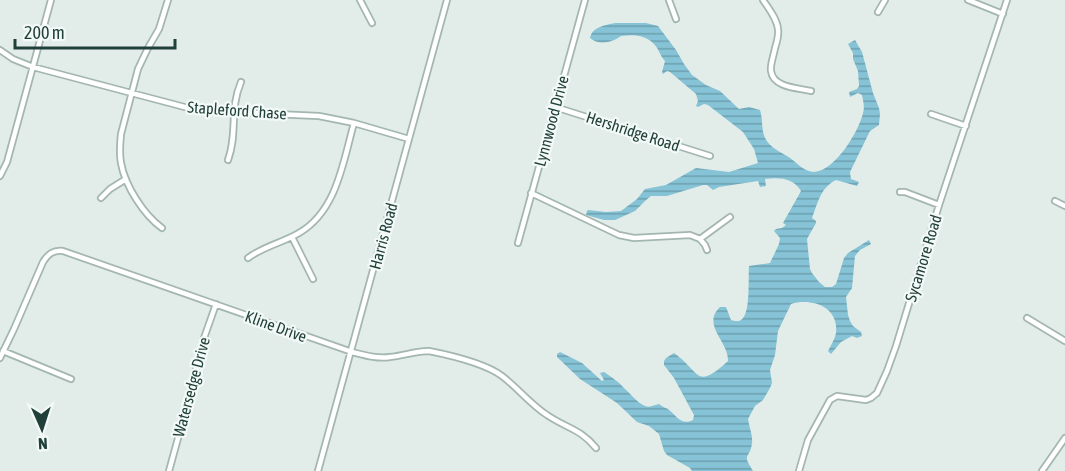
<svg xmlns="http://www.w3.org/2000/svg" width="1065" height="471" viewBox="0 0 1065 471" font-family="'Asap Condensed',sans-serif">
<defs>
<pattern id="water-rules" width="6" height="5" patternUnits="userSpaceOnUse" patternTransform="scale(1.5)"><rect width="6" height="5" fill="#86c3d6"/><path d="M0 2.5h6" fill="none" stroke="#6da0af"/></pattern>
</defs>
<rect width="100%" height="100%" fill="#e2ede9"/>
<path fill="url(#water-rules)" d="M615 23H646L658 26 676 50 684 64 692 75 706 85 720 91 739 109 749 107 760 110C763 119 761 129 765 138 770 148 781 152 790 158 797 163 805 172 814 172 835 171 859 131 863 113 865 107 863 101 862 95L858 93 850 97 849 92 857 89 859 86 858 71 853 59V53L848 44 855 40 862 52 873 93 879 108 880 114 879 125 870 131 850 172 851 179 859 182 857 186 836 180C820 188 818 203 812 218L816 221V223L807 239 810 269 812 273 819 282 825 287H832L836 284 844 258 848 253 869 240 871 244 860 250 855 256 852 288 846 297 848 315 850 321 853 326 861 332 862 336 857 338 852 336 841 342 831 354 828 351C831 345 835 339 836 333 839 306 811 298 791 304L778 331 775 355 770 370 772 383 770 388 763 400 755 406 748 419C749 427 753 435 752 443 750 460 741 452 753 471H692L690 468 667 455 664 451 659 434 649 426 637 422 617 403 580 379 557 357V354L560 352 582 363 602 381 604 380 600 373 604 372C611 377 618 381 623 387 630 393 636 402 645 406 650 408 654 405 659 404 660 405 667 409 668 409 677 416 681 426 693 420L694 415 674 378 664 365V361L666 358 674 353C701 372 695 391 728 361 729 342 701 325 720 307H726L731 320C734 321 738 322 741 320 751 314 748 277 749 266L770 263 779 244 780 238 774 231 776 229 782 228 786 225 783 223 801 191C794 178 779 177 765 179L766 186 760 187 758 181 719 187 713 190 707 185H703L667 196H651L645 201 635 211 615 220H604L586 215 587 211 588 210 606 212 621 211 637 199 645 189 666 185 696 168 729 172 758 163 754 149 743 132 708 105 704 104 698 107 696 106 698 101 696 94 670 72 667 71 663 74 662 72 665 61C660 56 659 49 654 44 646 35 633 34 621 36 613 42 599 46 590 38 592 27 605 25 615 23Z"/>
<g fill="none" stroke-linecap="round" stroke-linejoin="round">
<g stroke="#a4b6b1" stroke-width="8">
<path id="minor" d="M360 0 372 23
M669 0 676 19
M763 0C769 9 777 19 778 29 779 36 777 42 775 48 774 55 770 64 771 71 773 88 799 88 811 91
M968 0 1003 14
M878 12 885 0
M0 50 13 59 33 67 192 109 206 111 319 116 354 123 409 139
M555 107 710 156
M931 114 966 126
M228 160C238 133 229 110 241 82
M0 176 7 162 51 0
M900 192H905L939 205
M531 193 619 235 634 238 690 235 700 239 705 245 707 250
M101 198 110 189 126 179
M1055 201 1065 206
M162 228C144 215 125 186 121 163 119 153 120 144 121 134L138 69 148 48 159 29 168 0
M292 237 313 279
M700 239 730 217
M518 243 585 0
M248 258C264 246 282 243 299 233 337 211 343 162 354 123
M1027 318 1065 341
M3 351 71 379
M0 358 14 329 43 262C48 254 53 250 63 251L352 352C364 355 377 359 390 357 403 356 415 351 429 351 449 355 486 364 502 376 518 388 530 404 547 415 566 428 581 429 596 448
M169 471 183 420 204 338 216 304
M318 471 447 0
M799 471 808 440 830 400 837 396 866 400 871 398 877 393 887 371 896 346 939 205 1007 0
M1042 471 1065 438"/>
</g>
<use href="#minor" stroke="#fff" stroke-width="4.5"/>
</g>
<g text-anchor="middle" stroke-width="4.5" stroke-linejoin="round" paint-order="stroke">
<g font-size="16" fill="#21403a" stroke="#f3f9f7">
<text transform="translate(237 110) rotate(4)" y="6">Stapleford Chase</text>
<text transform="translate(551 121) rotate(-75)" y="6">Lynnwood Drive</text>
<text transform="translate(633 131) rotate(18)" y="6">Hershridge Road</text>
<text transform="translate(383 236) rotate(-75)" y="6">Harris Road</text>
<text transform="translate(923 258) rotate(-73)" y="6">Sycamore Road</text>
<text transform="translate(276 326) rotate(20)" y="6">Kline Drive</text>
<text transform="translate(191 387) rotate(-75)" y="6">Watersedge Drive</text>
</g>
</g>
<g transform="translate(42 429) rotate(177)" stroke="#f3f9f7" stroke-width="4.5" paint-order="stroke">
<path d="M0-4.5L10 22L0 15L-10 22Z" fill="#21403a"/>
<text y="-9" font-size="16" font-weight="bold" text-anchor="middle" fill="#21403a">N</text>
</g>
<path d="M15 39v9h160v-9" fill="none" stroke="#21403a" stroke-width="3"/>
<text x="24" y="39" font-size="18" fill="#21403a" stroke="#f3f9f7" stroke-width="4.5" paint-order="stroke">200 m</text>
</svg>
